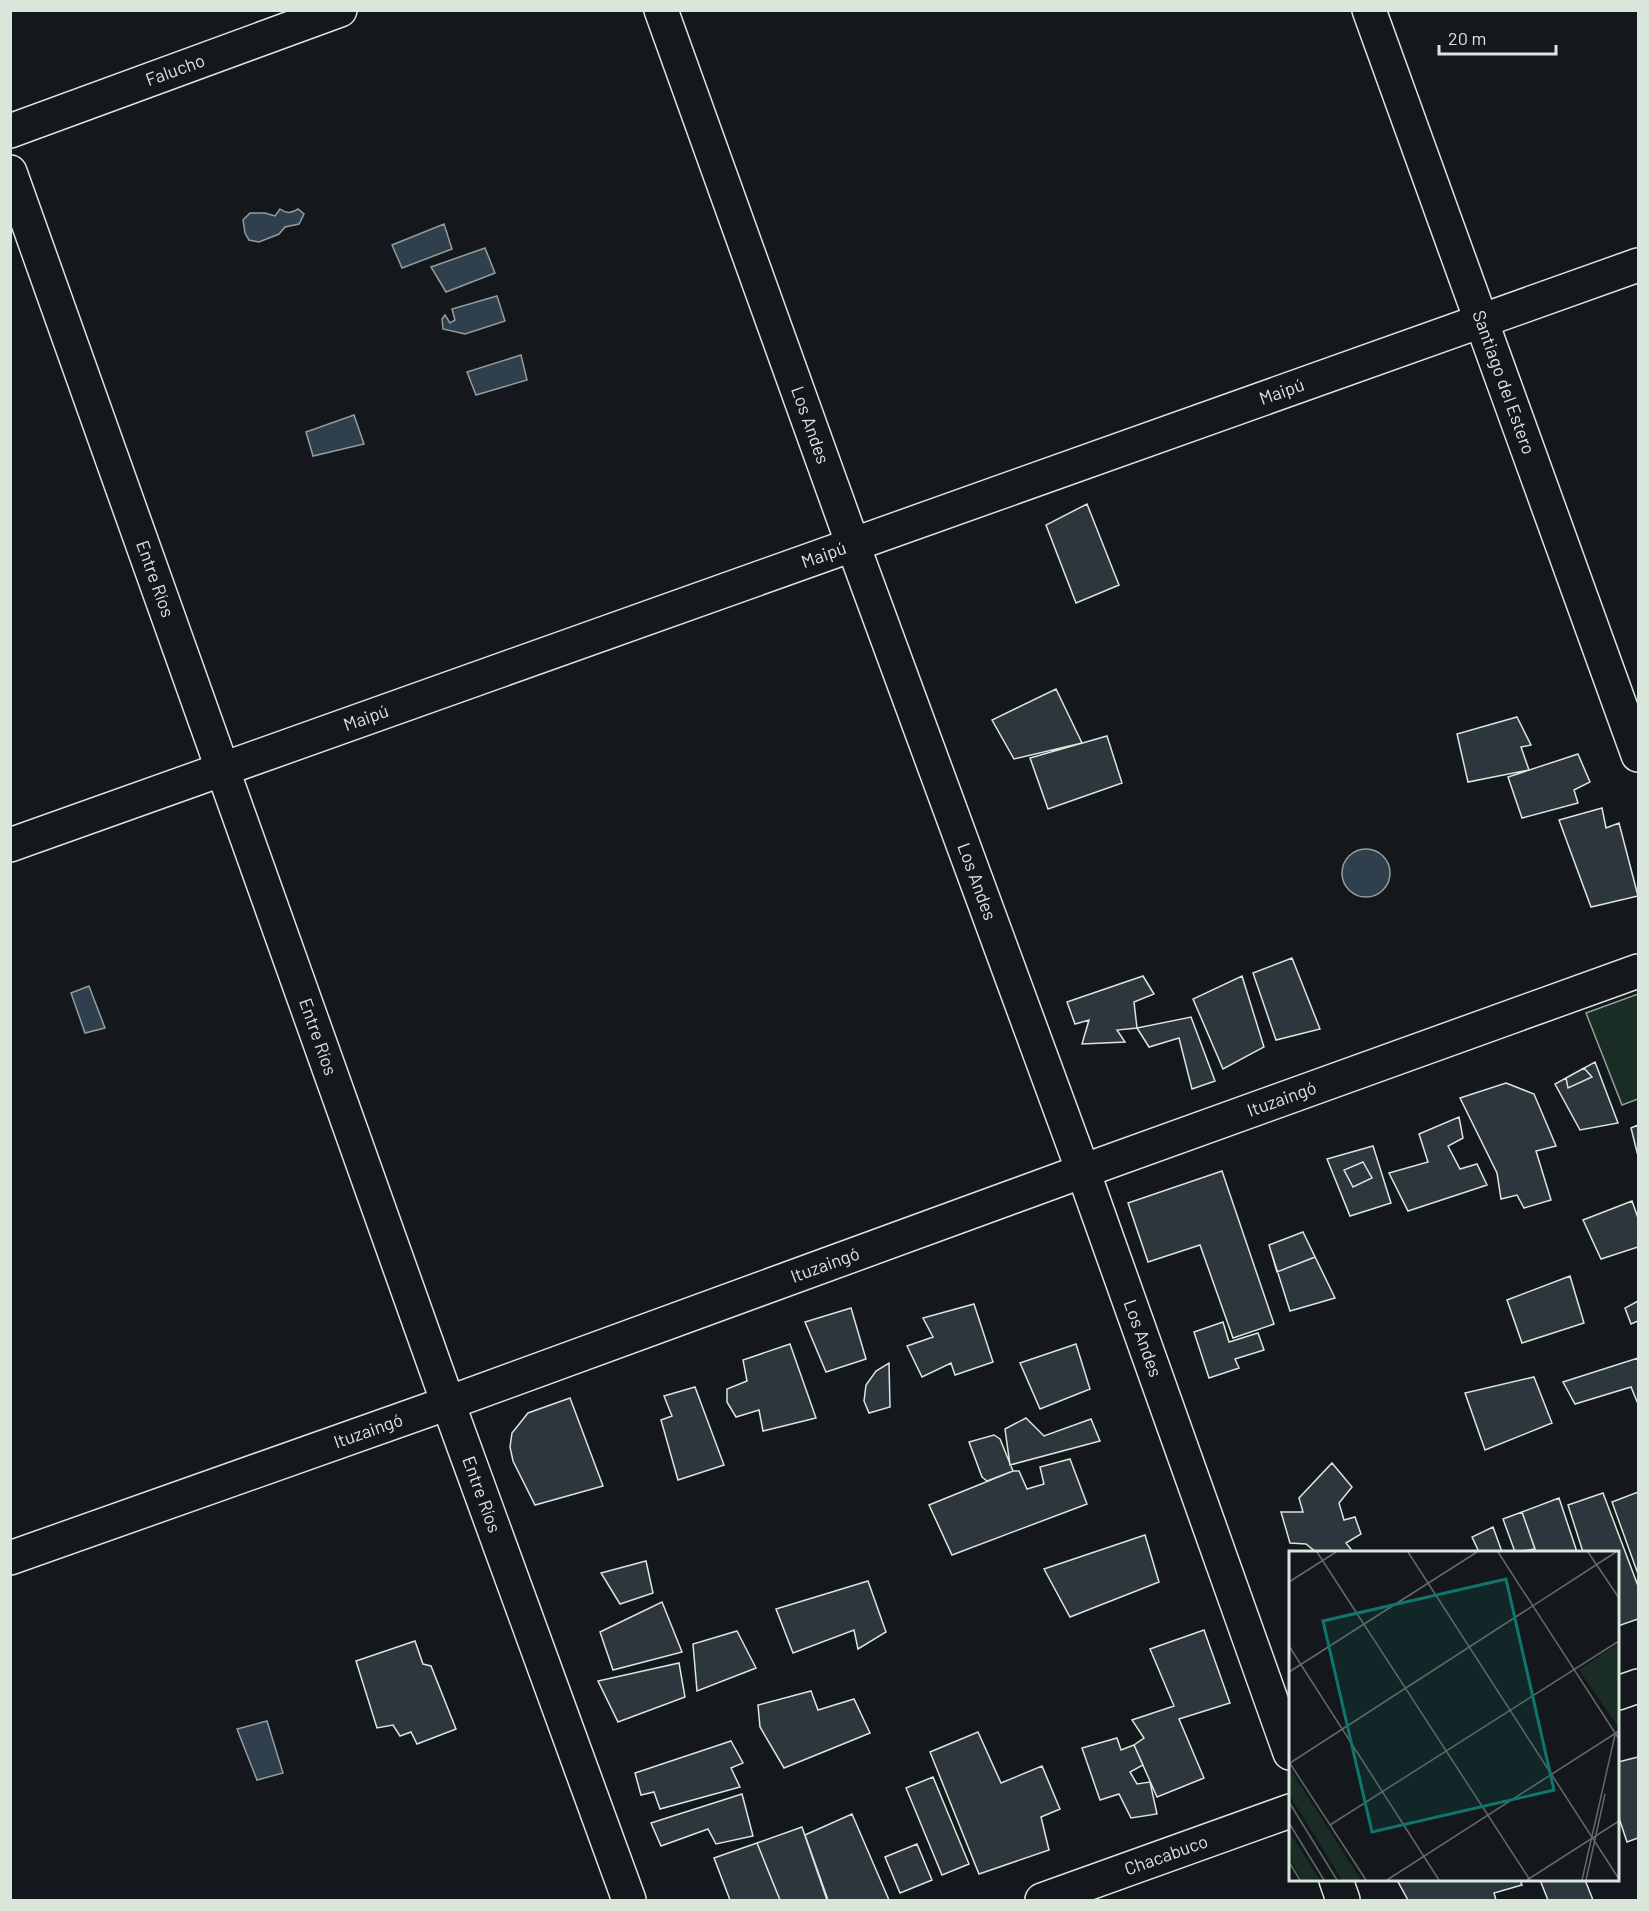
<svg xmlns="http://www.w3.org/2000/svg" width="1649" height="1911" viewBox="0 0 1649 1911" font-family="Barlow,sans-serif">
<rect width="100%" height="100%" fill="#14181c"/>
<path fill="#1a2d24" stroke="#939e99" stroke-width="1.5" d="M1638 994V1099L1622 1105 1586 1013Z"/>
<path fill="#2f3f4d" stroke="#939e99" stroke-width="1.5" d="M280 209C287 214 291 213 298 209L304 214 299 224 285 227 279 234 259 242 249 240 245 233 243 220 250 213H265L275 216Z
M444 224 452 249 402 268 392 245Z
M485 248 495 273 446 292 431 267Z
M497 296 505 321 465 334 443 329 442 319 445 315 450 323 455 320 452 309Z
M521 355 527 380 476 395 467 372Z
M354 415 364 444 313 456 306 432Z
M1342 873a24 24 0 1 1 48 0a24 24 0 1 1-48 0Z
M89 986 105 1028 85 1033 71 993Z
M267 1721 283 1773 257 1780 237 1729Z"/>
<path fill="#2c363c" stroke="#d8e6dc" stroke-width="1.5" d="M1087 504 1119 585 1076 603 1046 525Z
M1056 689 1082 743 1014 759 992 720Z
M1517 717 1531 745 1521 747 1529 770 1468 782 1457 734Z
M1107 736 1122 783 1048 809 1030 758Z
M1578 754 1590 782 1574 790 1578 803 1522 818 1508 777Z
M1602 808 1606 828 1619 823 1638 896 1591 907 1559 820Z
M1292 958 1320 1029 1276 1040 1253 973Z
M1143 976 1154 994 1134 1002 1137 1028 1117 1030 1125 1042 1082 1044 1089 1020 1075 1024 1067 1002Z
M1242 976 1264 1047 1223 1069 1193 999Z
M1191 1017 1215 1081 1192 1089 1179 1038 1149 1047 1137 1028Z
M1595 1062 1618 1123 1580 1130 1555 1084Z
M1584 1068 1592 1077 1568 1088 1566 1078Z
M1506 1083 1534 1094 1556 1146 1536 1151 1551 1200 1524 1208 1517 1195 1501 1199 1497 1173 1460 1098Z
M1459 1117 1463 1138 1448 1146 1460 1169 1477 1164 1487 1185 1408 1211 1389 1173 1428 1162 1419 1134Z
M1638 1125V1156L1631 1128Z
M1373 1146 1391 1203 1350 1216 1327 1159Z
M1363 1162 1372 1178 1353 1187 1344 1170Z
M1222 1171 1274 1324 1233 1338 1200 1245 1148 1262 1128 1203Z
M1632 1201 1638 1218V1247L1601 1259 1583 1220Z
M1303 1232 1335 1298 1290 1311 1269 1245Z
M1303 1232 1315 1257 1277 1272 1269 1245Z
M1570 1276 1584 1323 1522 1343 1507 1300Z
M1638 1301V1321L1631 1324 1625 1308Z
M974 1304 993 1362 955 1375 951 1363 922 1377 907 1346 933 1337 923 1318Z
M851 1308 866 1359 826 1372 805 1322Z
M1223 1322 1229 1342 1258 1333 1264 1350 1235 1359 1239 1368 1209 1378 1194 1332Z
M790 1344 816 1418 763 1431 759 1410 736 1417 727 1402V1389L747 1381 743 1360Z
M1076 1344 1090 1389 1040 1409 1020 1363Z
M1638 1358V1404L1631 1387 1575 1404 1563 1382Z
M889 1363 890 1407 869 1413 864 1401 866 1385 876 1371Z
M1534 1377 1552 1423 1485 1450 1465 1393Z
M695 1387 724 1465 678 1480 661 1420 672 1416 664 1396Z
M570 1398 603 1486 535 1505 513 1461 510 1447 512 1433 528 1413Z
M1026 1418 1044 1436 1091 1419 1100 1441 1010 1465 1005 1429Z
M994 1435 1000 1439 1013 1471 987 1481 982 1477 969 1442Z
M1070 1459 1087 1504 952 1555 929 1505 1013 1471H1019L1027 1489 1044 1484 1040 1467Z
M1332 1463 1352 1487 1339 1503 1344 1520 1355 1517 1361 1534 1346 1543 1353 1552H1316L1306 1544 1290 1543 1281 1512H1303L1299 1498Z
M1638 1492V1574L1612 1502Z
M1603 1493 1638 1586V1619L1618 1626V1552H1583L1568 1505Z
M1559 1498 1577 1552H1536L1522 1512Z
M1522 1512 1535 1549 1515 1552 1503 1519Z
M1493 1527 1502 1552H1479L1472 1537Z
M1145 1535 1159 1582 1070 1617 1044 1569Z
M646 1561 653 1593 620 1604 601 1573Z
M868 1581 886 1632 858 1649 854 1630 793 1653 776 1609Z
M662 1602 682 1652 613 1670 600 1632Z
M1204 1630 1230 1703 1179 1719 1204 1778 1157 1797 1134 1745 1144 1738 1132 1720 1174 1706 1150 1649Z
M737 1631 756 1668 697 1691 693 1644Z
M415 1641 423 1664 431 1666 456 1729 417 1744 411 1732 400 1736 393 1725 377 1728 356 1661Z
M679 1663 685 1697 618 1722 598 1681Z
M811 1691 818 1710 854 1699 870 1733 784 1768 760 1727 758 1705Z
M978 1732 1001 1783 1042 1766 1060 1809 1041 1817 1049 1850 979 1874 930 1752Z
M1117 1738 1121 1750 1134 1745 1143 1765 1130 1772 1137 1784 1150 1782 1157 1814 1131 1818 1119 1794 1100 1800 1082 1748Z
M731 1741 743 1763 731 1768 740 1787 660 1809 654 1792 641 1795 635 1773Z
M1638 1757V1838L1627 1842 1618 1815V1762Z
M933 1777 969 1864 942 1875 906 1788Z
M742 1794 753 1836 716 1844 708 1829 661 1846 651 1823Z
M852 1814 889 1900H828L805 1835Z
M802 1827 827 1900H780L757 1843Z
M757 1843 780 1900H730L714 1858Z
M917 1844 932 1880 900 1893 885 1857Z
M1397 1880H1520L1522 1885 1494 1893 1496 1900H1408Z
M1540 1880H1585L1593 1900H1548Z"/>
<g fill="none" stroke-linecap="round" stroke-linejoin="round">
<g stroke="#d8e6dc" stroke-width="36">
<g id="minor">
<path id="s1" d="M661 10 853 545 1083 1171 1290 1753"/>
<path id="s2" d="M1369 10 1638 755"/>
<path id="s3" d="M10 131 340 10"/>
<path id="s4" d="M10 172 448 1403 629 1900"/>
<path id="s5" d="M10 845 1638 265"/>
<path id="s6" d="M10 1558 448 1403 1083 1171 1638 971"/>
<path d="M1618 1693 1638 1686"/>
<path d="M1336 1880 1343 1900"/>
<path id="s7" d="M1042 1900 1290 1811"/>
</g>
</g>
<use href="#minor" stroke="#14181c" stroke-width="33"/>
</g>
<g text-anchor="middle" stroke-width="4.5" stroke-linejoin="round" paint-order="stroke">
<g font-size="18" fill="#d8e6dc" stroke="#14181c">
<text dy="6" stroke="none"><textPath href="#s3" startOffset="176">Falucho</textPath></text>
<text dy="6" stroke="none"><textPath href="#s2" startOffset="396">Santiago del Estero</textPath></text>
<text dy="6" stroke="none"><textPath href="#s5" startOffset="1350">Maipú</textPath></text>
<text dy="6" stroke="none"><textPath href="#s1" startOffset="441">Los Andes</textPath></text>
<text dy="6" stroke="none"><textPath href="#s5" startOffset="864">Maipú</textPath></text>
<text dy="6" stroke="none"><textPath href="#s4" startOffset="432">Entre Ríos</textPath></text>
<text dy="6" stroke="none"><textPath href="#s5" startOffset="378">Maipú</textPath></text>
<text dy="6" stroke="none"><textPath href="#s1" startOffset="927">Los Andes</textPath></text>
<text dy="6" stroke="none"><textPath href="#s4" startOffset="918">Entre Ríos</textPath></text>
<text dy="6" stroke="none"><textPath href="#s6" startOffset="1352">Ituzaingó</textPath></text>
<text dy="6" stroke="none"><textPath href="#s6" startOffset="866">Ituzaingó</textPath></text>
<text dy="6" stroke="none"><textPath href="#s1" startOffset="1413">Los Andes</textPath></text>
<text dy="6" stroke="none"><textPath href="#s6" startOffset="380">Ituzaingó</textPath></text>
<text dy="6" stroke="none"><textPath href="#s4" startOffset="1404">Entre Ríos</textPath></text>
<text dy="6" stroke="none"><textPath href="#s7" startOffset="132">Chacabuco</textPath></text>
</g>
</g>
<g transform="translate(1289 1551)">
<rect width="330" height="330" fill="#14181c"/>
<path d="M330 92V177L290 119ZM0 216 72 329H53L0 243ZM0 280 31 329H14L4 314 0 305Z" fill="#1a2d24"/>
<path fill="none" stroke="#626a69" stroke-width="1.5" d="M28 1 241 329M119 1 330 328M209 1 330 188M299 1 330 47M0 31 47 1M0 95 150 329M0 121 188 1M0 211 77 329M1 212 327 1M0 251 48 329M0 272 35 329M41 274 330 90M0 311 11 329M98 329 330 180M238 329 330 270M293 329 326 184M297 329 316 243"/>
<path fill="#0f766e" fill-opacity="0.15" stroke="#0f766e" stroke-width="3" d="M217 28 265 239 83 281 34 70Z"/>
<rect width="330" height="330" fill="none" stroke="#d8e6dc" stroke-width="3"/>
</g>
<rect width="1649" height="1911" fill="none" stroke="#d8e6dc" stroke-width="24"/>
<path d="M1439 45v9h117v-9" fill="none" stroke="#d8e6dc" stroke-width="3"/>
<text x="1448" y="45" font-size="18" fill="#d8e6dc" stroke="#14181c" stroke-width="4.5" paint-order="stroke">20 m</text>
</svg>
